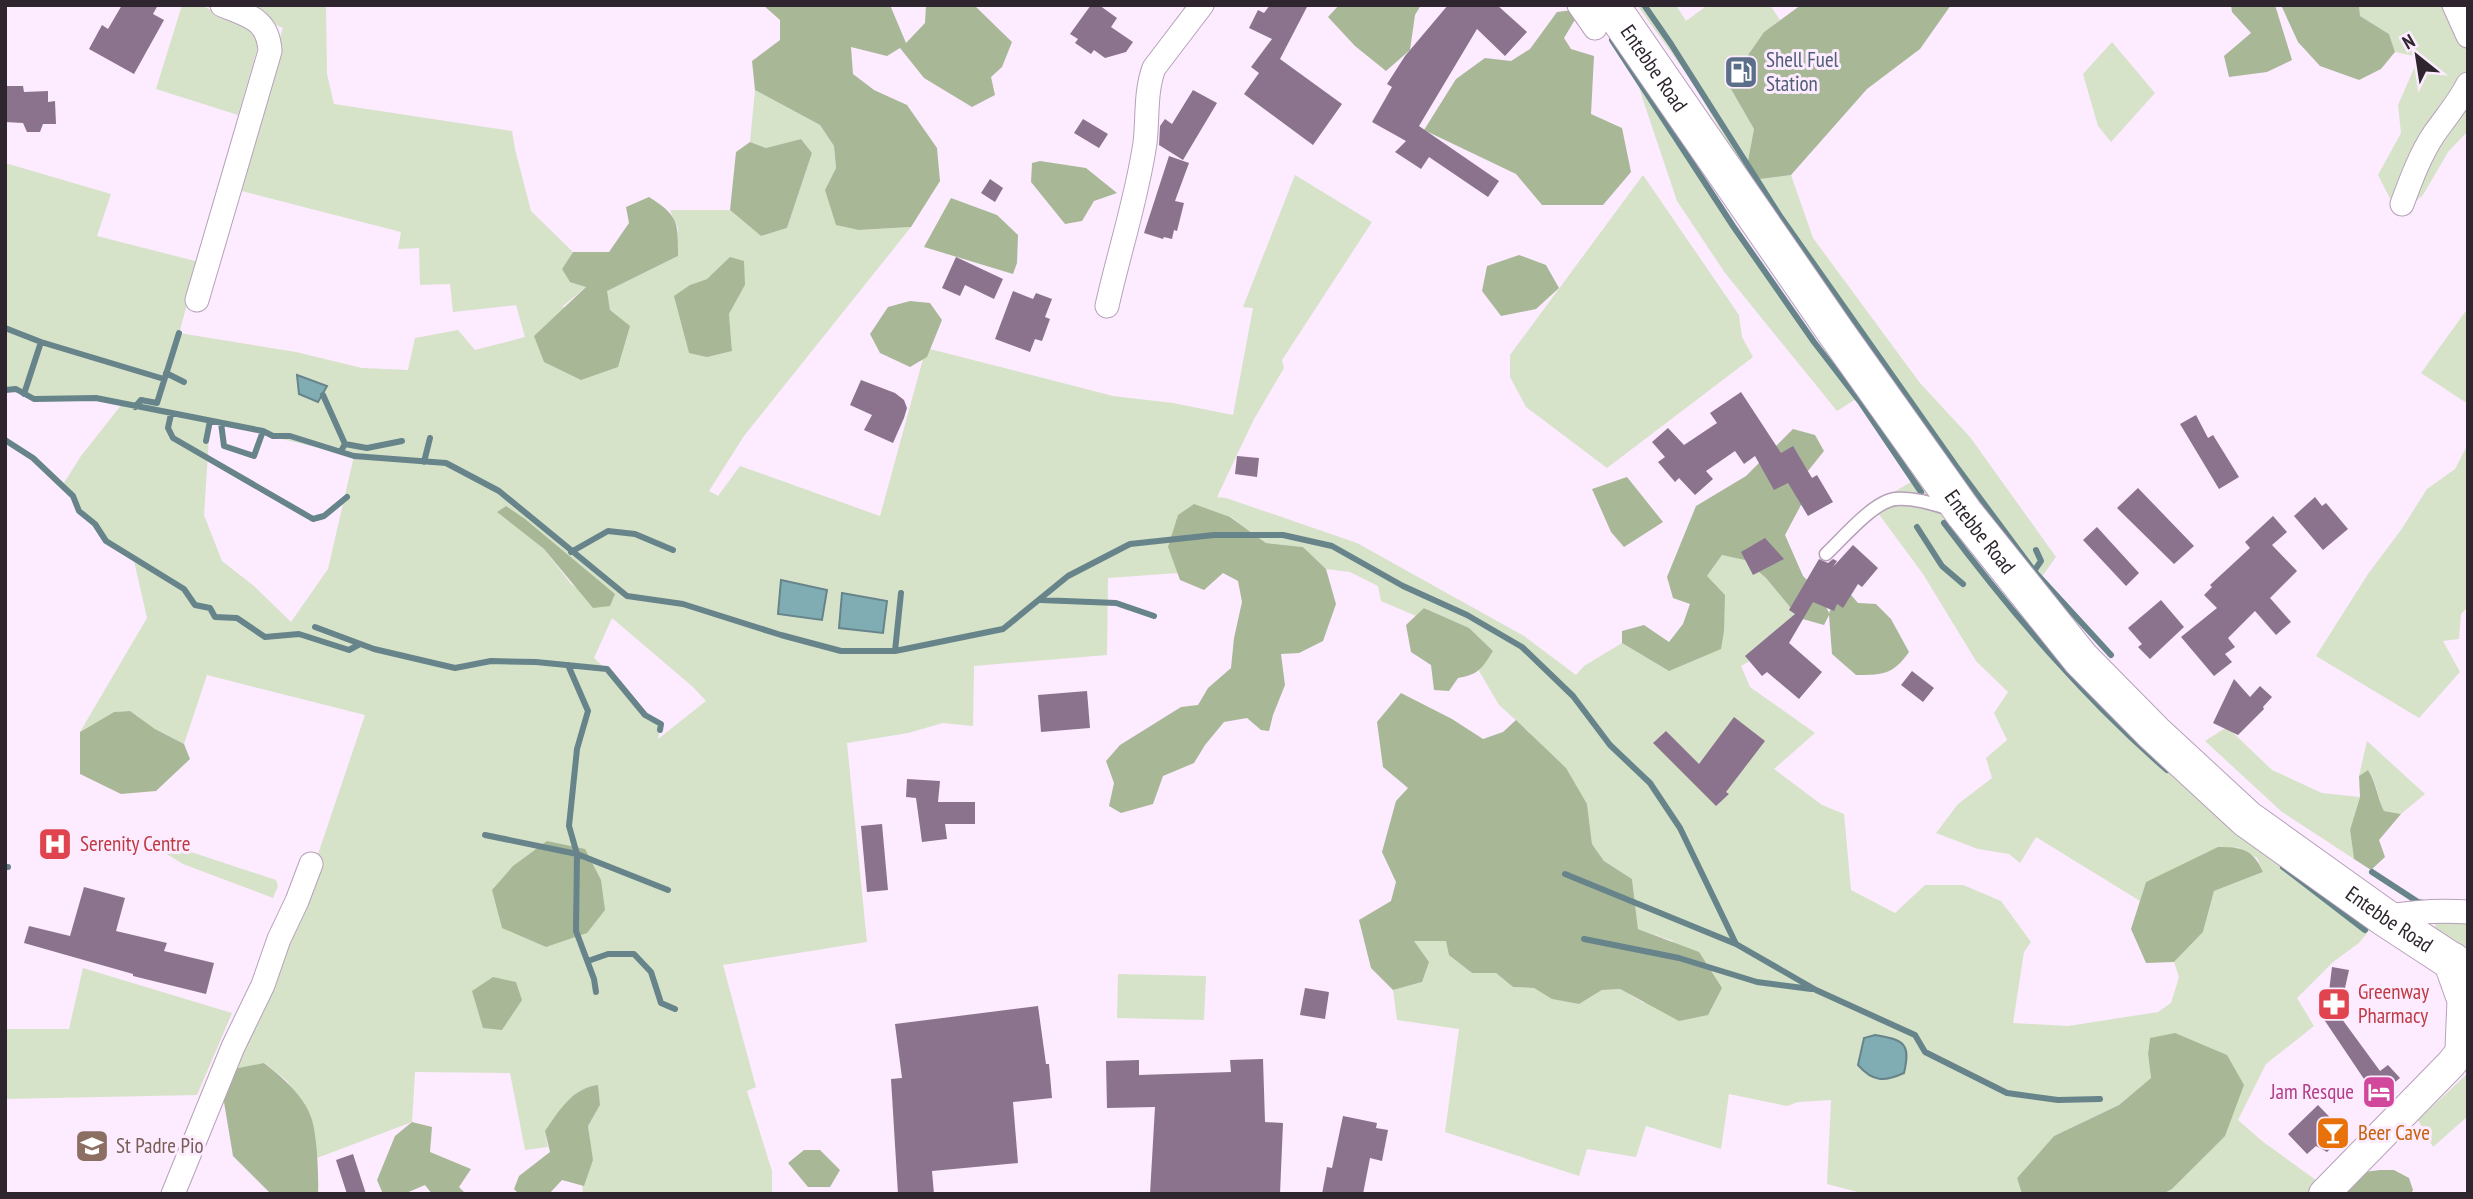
<svg xmlns="http://www.w3.org/2000/svg" width="2473" height="1199" viewBox="0 0 2473 1199" font-family="'PT Sans Narrow',sans-serif">
<rect width="100%" height="100%" fill="#fdebff"/>
<path fill="#d6e3c9" fill-rule="evenodd" d="M182 5H200L262 33 238 115 156 89Z
M230 5H326L327 74 334 104 512 131 515 149 531 211 573 252 562 269 587 286 562 307 610 310 606 291 678 256V228L670 210H730L761 236 787 228 812 153 801 139 766 148 750 142 755 90 820 125 834 146 836 168 825 190 859 230 911 227 744 436 709 491 718 496 740 466 880 516 926 348 1113 396 1173 403 1233 415 1253 308 1243 307 1295 175 1372 222 1282 360 1284 368 1254 419 1217 497 1226 498 1357 543 1524 636 1576 675 1584 666 1622 643 1669 671 1707 576 1722 555 1745 559 1766 578 1799 618 1764 653 1741 666 1750 687 1815 733 1774 769 1822 805 1844 814 1851 890 1895 913 1925 885H1963L2001 901 2031 942 2024 952 2013 1023 2068 1026 2158 1012 2171 1003 2179 977 2174 962 2203 932 2214 891 2263 872 2257 858 2238 847 2146 882 2140 901 2036 837 2020 863 2009 854 1978 849 1936 833 1958 804 1992 778 1986 758 2007 740 1994 713 2008 692 1976 661 1923 574 1872 505 1916 479 2025 629 2075 686 2372 927 2359 943 2333 962 2297 998 2314 1026 2266 1064 2238 1120 2262 1141 2320 1183 2312 1194H2163L2172 1189 2224 1136 2150 1038 2148 1054 2151 1078 2119 1105 2054 1136 2017 1178 2022 1194H1865L1827 1184 1831 1100 1798 1102 1787 1106 1729 1094 1721 1149 1646 1126 1636 1157 1587 1149 1579 1176 1445 1132 1459 1029 1397 1020 1393 990 1422 982 1414 940 1446 941 1471 973H1496L1513 987 1534 988 1553 999 1579 1004 1602 990 1620 989 1644 1003 1673 941 1638 929 1632 879 1604 861 1592 844 1587 804 1529 732 1499 705 1479 671 1493 651 1469 629 1425 608 1416 616 1381 601 1378 586 1350 572 1326 569 1303 547 1266 543 1231 517 1168 547 1178 573 1108 578 1107 655 974 666 973 726 943 723 908 733 847 743 867 942 723 965 756 1087 747 1091 772 1171V1194H583L578 1143 590 1141 588 1126 600 1105 545 1131 548 1147 525 1150 510 1073 415 1072 412 1122 317 1158 311 1116 287 1081 265 1063 238 1068 222 1090 255 1015 267 1005 365 715 207 675 184 744 155 729 130 711 114 712 80 732 147 618 134 561 106 541 95 524 79 511 73 496 62 486 81 456 122 404C93 396 66 402 37 399 26 397 18 389 5 390V163L111 194 97 236 199 262 179 333 296 352 362 368 408 370 415 338 458 330 475 350 525 337 516 305 453 312 450 284 420 285 419 248 398 249 401 232 234 189 283 28ZM730 258 745 285 729 314 732 351 690 285 707 279ZM210 422 354 456 328 569 291 622 254 586 222 561 204 515ZM506 506 610 606 572 585 544 549 497 512ZM612 618 693 687 706 701 658 739 661 724C633 708 618 679 594 658Z
M1637 5H1676L1686 21 1708 5H1770L1780 20 1764 32 1728 84 1754 129 1747 166 1760 179 1791 175 1813 238 1920 383 1970 437 2056 557 2038 582 1972 497 1760 197 1691 80Z
M2359 5H2468V131L2448 152 2423 195 2399 216 2378 175 2401 133 2398 105 2419 57 2395 52 2389 34 2360 16Z
M2112 42 2155 93 2111 142 2098 126 2083 74Z
M1639 88 1856 399 1837 411 1725 273 1677 201Z
M1643 175 1739 315 1742 337 1753 357 1607 468 1526 407 1510 377V355Z
M2468 308V404L2421 373Z
M2468 444V607L2461 614 2459 639 2443 641 2460 672 2419 718 2316 656 2368 574 2401 530 2427 489 2455 469Z
M2227 727 2272 770 2322 793 2360 797 2350 830 2354 859 2282 812 2205 741Z
M2367 741 2425 794 2401 814 2384 811C2377 797 2377 782 2368 770L2359 776Z
M170 845 276 880 278 886 273 898 183 864 165 853V848Z
M2468 920V948L2435 928 2436 922Z
M83 968 232 1013 197 1095 5 1099V1029H69Z
M1118 974 1206 976 1204 1020 1117 1018Z
M2468 1073V1116L2433 1147 2418 1120Z"/>
<path fill="#a8b897" d="M763 5H890L906 43 925 23 926 5H974L1012 42 1002 67 991 77 995 95 972 107 924 78 900 48 887 56 851 47 853 74 874 90 907 105 937 148 940 181 911 227 859 230 836 225 825 190 836 168 834 146 820 125 755 90 752 61 780 40V20Z
M1339 5H1421L1415 15 1410 50 1386 71 1355 46 1328 17Z
M1801 5H1951L1920 49 1867 89 1791 175 1760 179 1747 166 1754 129 1728 84 1764 32Z
M2231 5H2275L2292 60 2267 72 2229 77 2224 56 2251 33 2232 12Z
M2281 5H2359L2360 16 2389 34 2395 52 2381 69 2359 80 2320 66 2298 42Z
M1573 10 1576 18 1564 38 1571 49 1594 56 1591 114 1622 128 1631 172 1603 205H1542L1516 174 1424 130 1456 79 1485 58 1511 61 1530 49 1557 12Z
M801 139 812 153 787 228 761 236 730 210 736 152 750 142 766 148Z
M1040 161 1086 168 1117 193 1094 201 1082 221 1065 224 1031 182 1032 163Z
M649 197C679 216 678 222 678 256L607 291 610 310 630 326 618 367 581 380 544 362 534 336 586 287 570 282 562 269 573 252H609L629 223 626 207Z
M951 198 997 215 1018 235 1017 263 1013 274 924 247Z
M1519 255 1546 265 1559 288 1536 309 1501 316 1482 291 1487 266Z
M730 257 744 261 745 285 729 314 732 351 707 357 689 353 674 296 690 285 707 279Z
M910 301 930 303 942 320 927 357 910 367 880 353 870 334 888 307Z
M1793 429 1815 435 1824 451 1808 471 1810 488 1785 535 1803 576 1819 592 1829 613 1837 595H1851L1858 603 1876 604 1891 619 1909 652C1893 675 1882 675 1856 675L1832 654 1829 615 1824 625 1799 618 1766 578 1745 560 1722 555 1707 576 1725 595 1724 631 1721 649 1669 671 1622 643V631L1644 625 1669 642 1683 624 1690 604 1673 598 1667 577 1696 506 1746 476Z
M1627 477 1663 522 1624 547 1611 532 1592 489Z
M1194 504 1230 517 1266 543 1303 547 1326 569 1336 604 1323 641 1299 653 1281 654 1285 685 1273 715 1269 731 1261 730 1247 718 1224 722 1205 745 1194 763 1163 776 1153 804 1121 813 1109 806 1114 783 1106 761 1120 745 1181 707 1198 705 1208 688 1231 668 1234 638 1242 602 1238 581 1223 573 1204 590 1180 580 1168 547 1178 515Z
M506 506 525 519 615 594 610 606 593 608 544 549 497 512Z
M1424 608 1469 628 1493 651C1482 668 1480 674 1458 678L1449 691 1434 690 1431 665 1411 652 1406 625Z
M1401 693 1452 719 1483 739 1503 732 1516 720 1566 768 1587 804 1592 844 1604 861 1632 879 1638 929 1699 952 1722 988 1708 1015 1679 1021 1620 989 1602 990 1579 1004 1552 999 1534 988 1513 987 1496 973H1472L1449 955 1446 941H1414L1429 962 1422 982 1393 990 1371 968 1359 920 1391 901 1396 882 1382 852 1396 801 1408 788 1383 767 1377 722Z
M130 711 155 729 184 744 190 759 156 791 121 794 80 774V732L114 712Z
M2368 770C2376 782 2377 797 2384 811L2401 814 2379 840 2385 857 2371 870 2354 859 2350 830 2360 797 2359 776Z
M547 841 585 849 601 880 605 910 587 933 546 947 502 928 492 890 513 866Z
M2218 847C2242 847 2253 849 2263 872L2214 891 2203 932 2174 962 2146 963 2131 929 2146 882Z
M493 977 516 982 522 1000 502 1030 483 1028 472 991Z
M2175 1033 2227 1055 2244 1085 2225 1136 2172 1189 2163 1194H2022L2017 1178 2054 1136 2119 1105 2151 1078 2148 1054 2150 1038Z
M264 1063C281 1076 304 1096 311 1117 317 1132 319 1177 318 1194H271L233 1156 222 1090 238 1068Z
M598 1085 600 1105 588 1126 593 1160 584 1186 562 1180 549 1194H519L514 1189 519 1176 550 1152 545 1131C559 1111 572 1088 598 1085Z
M412 1122 432 1127 430 1152 471 1169 459 1187 466 1194H432L425 1185 404 1194H383L377 1180 395 1136Z
M804 1150H820L840 1170 830 1187H808L788 1163Z
M2380 1170H2394L2409 1178 2413 1190 2411 1194H2344L2364 1172Z"/>
<path fill="#7fadb3" stroke="#67848b" stroke-width="2" d="M297 375 327 386 318 402 299 394Z
M781 580 827 590 822 620 778 614Z
M842 593 887 601 883 633 839 628Z
M1875 1035C1904 1040 1911 1043 1904 1073 1884 1082 1873 1082 1858 1065L1864 1038Z"/>
<g fill="none" stroke-linecap="round" stroke-linejoin="round">
<path stroke="#67848b" stroke-width="6" d="M1644 5 1671 44 1780 216 1956 466 2034 571
M1612 40 1733 226 1814 342 1861 403 1921 492
M5 328 41 342 164 379
M166 373 184 382
M5 390 16 389 34 399 96 398 263 431 273 436H290L354 456 446 463 499 491 627 596 683 604 781 635 841 651H895L1003 629 1068 576 1130 544 1214 535H1283L1332 546 1403 586 1467 615 1522 647 1573 696 1610 745 1650 783 1680 828 1736 944
M24 394 41 342
M323 395 345 444
M135 407 141 400 157 403 179 333
M171 414 168 428 173 438 313 519 324 516 347 497
M221 423 224 446 254 456 263 431
M5 440 33 458 73 496 79 511 95 524 106 541 184 589 195 605 210 608 215 617 237 618 265 637 299 634 349 650 360 644
M206 441 210 421
M341 451 345 444 367 448 402 441
M424 462 430 438
M1944 523C2011 612 2083 697 2167 770
M1917 527 1942 566 1963 584
M2036 550 2041 561 2034 571 2111 655
M571 552 608 531 635 534 673 550
M1040 600 1116 603 1154 616
M315 627 374 649 455 668 491 661 536 662 607 669 645 715 661 724 660 730
M895 651 901 593
M568 665 588 711 577 749 569 826 577 854 576 931 594 979 596 992
M485 835 577 854 668 890
M5 867H8
M2283 867 2365 930
M2372 872 2418 902 2424 903
M1565 874 1736 944 1816 990 1915 1035 1925 1052 2007 1093 2058 1100 2100 1099
M1584 939 1679 958 1757 982 1811 989
M588 961 608 954H634L651 972 661 1003 675 1009"/>
</g>
<path fill="#8b738e" d="M122 5H158L153 14 164 20 134 74 89 49 102 25 108 29Z
M1091 5H1099L1117 18 1111 27 1133 42 1126 52 1105 58 1094 50 1091 54 1075 43 1078 39 1070 34Z
M1270 5H1308L1280 59 1342 104 1313 145 1244 94 1259 73 1251 67 1272 39 1249 28 1258 10 1264 13Z
M1448 5H1497L1527 32 1505 56 1477 29 1419 126 1499 181 1488 197 1429 157 1421 169 1395 152 1406 141 1372 122 1392 87 1387 84 1405 56Z
M5 86H23L24 92 48 91V102L55 101 56 124H43L40 132H27L23 123 5 122Z
M1193 90 1217 103 1183 160 1159 145 1160 126 1165 119 1172 124Z
M1083 119 1108 134 1099 148 1074 133Z
M1169 156 1189 163 1175 201 1184 203 1177 231 1174 230 1172 239 1164 237 1163 239 1144 233Z
M990 179 1003 188 995 202 981 193Z
M956 257 1003 279 994 299 965 285 960 296 942 288Z
M1013 291 1033 299 1036 293 1052 299 1045 317 1050 319 1042 341 1035 339 1030 352 995 339Z
M861 380 895 393 904 400 907 408 904 418 893 443 864 430 872 415 850 405Z
M1741 392 1781 453 1793 446 1812 478 1817 475 1833 502 1808 516 1788 483 1774 490 1755 456 1744 464 1735 451 1706 471 1713 479 1695 495 1679 478 1675 482 1658 462 1665 457 1652 442 1668 428 1684 445 1717 423 1710 413Z
M2196 415 2208 438 2213 435 2239 477 2219 489 2180 424Z
M1237 456 1259 458 1257 477 1235 474Z
M2138 488 2194 546 2174 564 2117 508Z
M2315 497 2322 506 2326 503 2348 529 2323 550 2294 516Z
M2273 516 2287 532 2272 545 2297 571 2270 598 2291 622 2276 635 2255 611 2228 638 2235 647 2225 654 2232 662 2214 676 2181 637 2217 608 2204 595 2212 587 2210 585 2250 548 2245 542Z
M2097 527 2139 573 2126 586 2083 540Z
M1765 538 1784 559 1753 575 1741 552Z
M1853 545 1878 568 1862 587 1858 584 1843 608 1837 604 1834 611 1813 602 1789 643 1822 672 1799 699 1767 672 1762 676 1745 656 1795 614 1789 610 1819 559 1828 563 1833 559 1837 561 1833 567Z
M2161 600 2184 627 2150 659 2138 647 2142 644 2128 628Z
M1912 671 1934 688 1923 702 1901 685Z
M2234 679 2250 697 2260 686 2272 697 2263 707 2264 709 2238 735 2213 723Z
M1087 691 1090 728 1041 732 1038 695Z
M1734 717 1765 741 1726 792 1729 794 1716 806 1653 743 1666 731 1699 764Z
M907 779 940 781 938 802H975V824H945L947 839 922 842 916 798 906 797Z
M882 824 888 890 867 892 861 826Z
M84 887 125 898 116 931 167 943 164 951 214 963 206 994 133 976V974L24 943 29 926 70 936Z
M2332 967 2349 970 2339 1015 2380 1071 2388 1065 2400 1078 2389 1087 2393 1092 2379 1102 2363 1085 2366 1082 2323 1018 2326 1016Z
M1305 988 1329 992 1325 1019 1300 1015Z
M1038 1006 1046 1064H1049L1052 1098 1013 1102 1018 1163 932 1171 934 1194H898L891 1079 902 1078 895 1024Z
M1263 1059 1265 1122 1283 1123 1280 1194H1150L1155 1107 1107 1108 1106 1061 1139 1060V1075L1231 1072 1230 1060Z
M2318 1105 2346 1134 2327 1152 2316 1146 2307 1154 2288 1134Z
M1343 1116 1377 1123 1376 1128 1388 1130 1382 1161 1370 1158 1363 1194H1322L1327 1167 1332 1168Z
M353 1154 366 1194H347L336 1160Z"/>
<g fill="none" stroke-linecap="round" stroke-linejoin="round">
<g stroke="#b6a1b9" stroke-width="15">
<path id="service" d="M1826 554C1843 538 1873 502 1895 499 1913 497 1934 504 1950 509"/>
</g>
<g stroke="#b6a1b9" stroke-width="25">
<path id="minor" d="M1579 5 1595 28
M2454 5 2468 36
M2402 204C2411 180 2420 155 2434 134 2446 117 2459 102 2468 84
M197 300 270 51C268 19 249 16 222 5
M1107 306C1119 252 1137 198 1145 143 1148 118 1145 92 1154 68L1202 5
M2384 917C2412 912 2439 910 2468 912
M173 1194 233 1047 263 985 279 939 297 901 311 864"/>
</g>
<g stroke="#b6a1b9" stroke-width="32">
<path id="tertiary" d="M2324 1194 2451 1064 2468 1043"/>
</g>
<g stroke="#b6a1b9" stroke-width="39">
<g id="primary">
<path id="s1" d="M1610 5 1837 334 1964 513 2081 659 2154 733 2247 819 2384 917 2468 972"/>
<path d="M2452 961 2466 1000 2464 1049"/>
</g>
</g>
<use href="#service" stroke="#fff" stroke-width="12"/>
<use href="#minor" stroke="#fff" stroke-width="23"/>
<use href="#tertiary" stroke="#fff" stroke-width="30"/>
<use href="#primary" stroke="#fff" stroke-width="37"/>
</g>
<defs>
<g id="fuel-square" transform="scale(1.75)"><rect x="-9" y="-9" width="18" height="18" rx="4" fill="#5c6f8a" stroke="#fdebff"/><path d="M-5.5-6h7V0h2V4h1.3V-2.5L3-4.5l.8-.8L6-3V5H2.5V1h-1V6h-7ZM-4.2-4.7v3.2H.2V-4.7Z" fill="#fff"/></g>
<g id="hospital-square" transform="scale(1.75)"><rect x="-9" y="-9" width="18" height="18" rx="4" fill="#e0444e" stroke="#fdebff"/><path d="M-5-5h3v3.5h4V-5h3V5h-3V1.5h-4V5h-3Z" fill="#fff"/></g>
<g id="pharmacy-square" transform="scale(1.75)"><rect x="-9" y="-9" width="18" height="18" rx="4" fill="#e0444e" stroke="#fdebff"/><path d="M-2-6h4v4h4v4h-4v4h-4v-4h-4v-4h4Z" fill="#fff"/></g>
<g id="hotel-square" transform="scale(1.75)"><rect x="-9" y="-9" width="18" height="18" rx="4" fill="#d1479c" stroke="#fdebff"/><path d="M-6-4.5h1.5V1H6V5H4.5V3h-9V5H-6ZM-4 0a1.8 1.8 0 1 1 3.6 0ZM.5 0V-2.5h3Q6-2.5 6 0Z" fill="#fff"/></g>
<g id="bar-square" transform="scale(1.75)"><rect x="-9" y="-9" width="18" height="18" rx="4" fill="#e8710a" stroke="#fdebff"/><path d="M-6-5H6L.8 .8V4.5H3.5V6h-7V4.5H-.8V.8Z" fill="#fff"/></g>
<g id="school-square" transform="scale(1.75)"><rect x="-9" y="-9" width="18" height="18" rx="4" fill="#8d6e63" stroke="#fdebff"/><path d="M0-5L7-2L0 1L-7-2ZM-4 1L0 2.5L4 1V4Q0 6-4 4Z" fill="#fff"/></g>
</defs>
<g fill-rule="evenodd">
<use href="#fuel-square" x="1741" y="72"/>
<use href="#hospital-square" x="55" y="844"/>
<use href="#pharmacy-square" x="2334" y="1004"/>
<use href="#hotel-square" x="2379" y="1092"/>
<use href="#bar-square" x="2333" y="1133"/>
<use href="#school-square" x="92" y="1146"/>
</g>
<g text-anchor="middle" stroke-width="6" stroke-linejoin="round" paint-order="stroke">
<g font-size="21" fill="#4e5e75" stroke="#fdebff" text-anchor="start">
<text x="1766" y="67">Shell Fuel<tspan x="1766" dy="24">Station</tspan></text>
</g>
<g font-size="21" fill="#2e252f" stroke="#fdebff">
<text dy="7" stroke="none"><textPath href="#s1" startOffset="77">Entebbe Road</textPath></text>
<text dy="7" stroke="none"><textPath href="#s1" startOffset="644">Entebbe Road</textPath></text>
<text dy="7" stroke="none"><textPath href="#s1" startOffset="1211">Entebbe Road</textPath></text>
</g>
<g font-size="21" fill="#be3a42" stroke="#fdebff" text-anchor="start">
<text x="80" y="851">Serenity Centre</text>
<text x="2358" y="999">Greenway<tspan x="2358" dy="24">Pharmacy</tspan></text>
</g>
<g font-size="21" fill="#b23c85" stroke="#fdebff" text-anchor="end">
<text x="2354" y="1099">Jam Resque</text>
</g>
<g font-size="21" fill="#c56008" stroke="#fdebff" text-anchor="start">
<text x="2358" y="1140">Beer Cave</text>
</g>
<g font-size="21" fill="#785e54" stroke="#fdebff" text-anchor="start">
<text x="116" y="1153">St Padre Pio</text>
</g>
</g>
<rect width="2473" height="1199" fill="none" stroke="#2e252f" stroke-width="14"/>
<g transform="translate(2417 56) rotate(330)" stroke="#fdebff" stroke-width="5" paint-order="stroke">
<path d="M0-5L12 26L0 18L-12 26Z" fill="#2e252f"/>
<text y="-10" font-size="19" font-weight="bold" text-anchor="middle" fill="#2e252f">N</text>
</g>
</svg>
